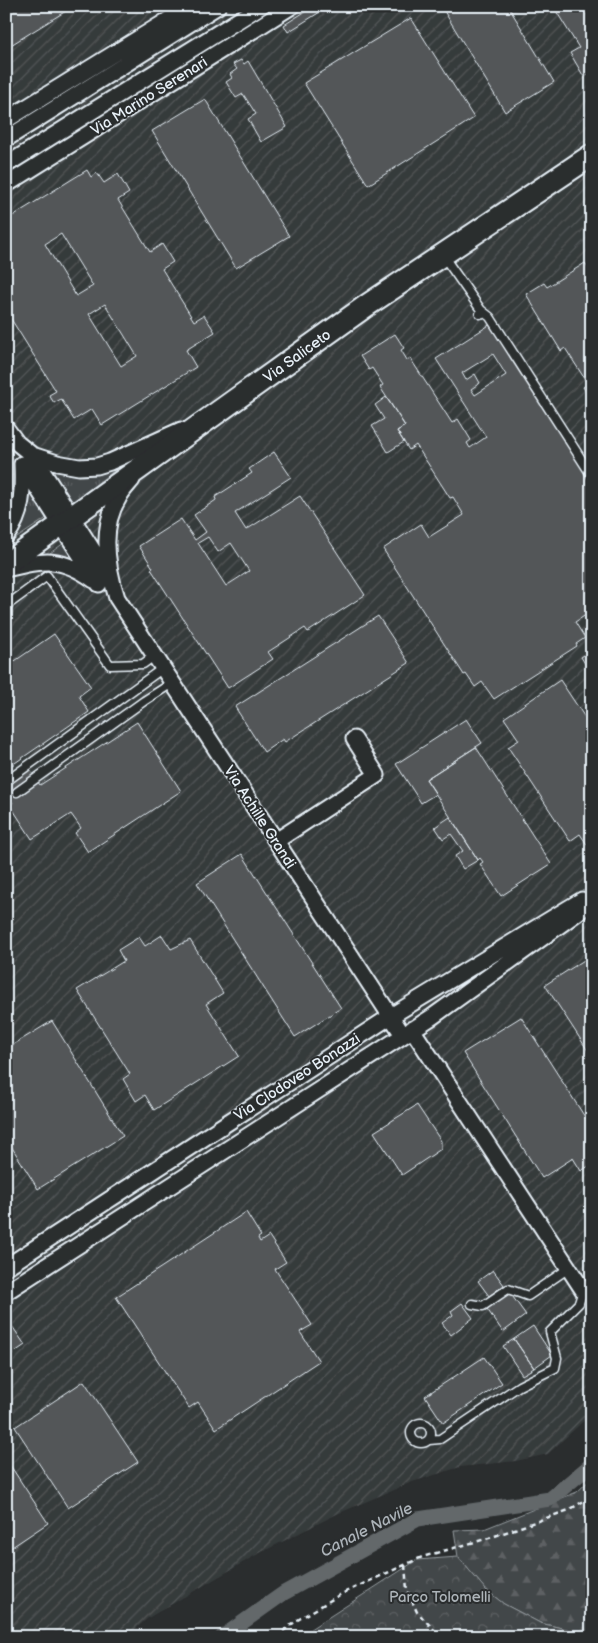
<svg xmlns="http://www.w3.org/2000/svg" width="598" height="1643" viewBox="0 0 598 1643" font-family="'Balsamiq Sans',sans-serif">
<defs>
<pattern id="industrial-furrows" width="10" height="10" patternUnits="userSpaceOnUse" patternTransform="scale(1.25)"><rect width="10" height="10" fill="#363a3b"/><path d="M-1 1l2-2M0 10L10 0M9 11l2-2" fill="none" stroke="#535758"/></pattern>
<pattern id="grass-tufts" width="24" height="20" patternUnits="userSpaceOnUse" patternTransform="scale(1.25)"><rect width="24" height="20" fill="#424648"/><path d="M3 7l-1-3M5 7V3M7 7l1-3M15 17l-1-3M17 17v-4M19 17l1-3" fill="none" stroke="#5d6163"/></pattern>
<pattern id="forest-firs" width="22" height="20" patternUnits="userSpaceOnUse" patternTransform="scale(1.25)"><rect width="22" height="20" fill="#424648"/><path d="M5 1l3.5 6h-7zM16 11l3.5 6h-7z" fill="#5d6163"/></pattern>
<pattern id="park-crowns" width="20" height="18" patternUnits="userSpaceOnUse" patternTransform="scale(1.25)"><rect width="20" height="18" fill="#424648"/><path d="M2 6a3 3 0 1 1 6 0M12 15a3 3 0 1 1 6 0" fill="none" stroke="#5d6163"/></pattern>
</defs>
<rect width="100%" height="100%" fill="#2a2d2e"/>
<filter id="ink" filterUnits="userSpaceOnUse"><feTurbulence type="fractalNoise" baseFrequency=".02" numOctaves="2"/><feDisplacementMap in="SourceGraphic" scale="10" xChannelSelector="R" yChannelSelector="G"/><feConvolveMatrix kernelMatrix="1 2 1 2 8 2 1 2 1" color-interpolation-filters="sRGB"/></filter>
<g filter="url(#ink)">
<path fill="url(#industrial-furrows)" d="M6 6H592V1413L548 1454 516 1461 460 1467 412 1482 337 1514 256 1555 148 1618 126 1637H6Z"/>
<path fill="url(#grass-tufts)" stroke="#959ca0" d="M123 464 71 503 47 466C79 476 91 476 123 464Z
M30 494H34L48 517 14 540 20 528 27 496Z
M64 543 76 560 50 553Z"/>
<path fill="url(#forest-firs)" stroke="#959ca0" d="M592 1478V1635L540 1623 504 1604 486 1590 458 1557 454 1530 484 1529 577 1492Z"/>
<path fill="url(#park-crowns)" stroke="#959ca0" d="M458 1557 486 1590 504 1604 540 1623 592 1635V1637H298L417 1560Z"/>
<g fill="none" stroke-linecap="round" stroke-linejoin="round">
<path stroke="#63686b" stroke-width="15" d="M222 1637 284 1593 418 1519 550 1499 592 1464"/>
</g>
<path fill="#535759" stroke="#e8f1f8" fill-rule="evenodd" d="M6 6H74L6 48Z
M314 6H316L320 12 288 32 284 25Z
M453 6H508L554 82 505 112 444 11Z
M553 6H592V39L587 42 592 49V72L584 77 570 53 579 48Z
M411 18 474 118 368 185 304 83Z
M241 60 244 64 248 61 287 127 261 142 248 119 256 114 243 94 236 98 226 82 232 78 230 74 237 69 233 64Z
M205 99 289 236 236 268 152 131Z
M87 170 91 177 97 173 104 183 118 174 129 193 118 200 150 252 162 244 173 262 162 269 194 321 204 315 215 332 186 350 196 367 102 425 92 409 74 420 61 399 54 403 49 395 56 391 6 311V220ZM61 234 93 286 76 296 45 244ZM105 304 137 356 121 366 89 314Z
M585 263 592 274V401L583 387 588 384 565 348 561 351 526 294 544 283 547 287Z
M491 324 592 482V611L575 622 585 638 576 644 577 646 494 699 482 682 475 687 466 674 464 675 383 549 421 524 429 537 464 515 453 497 450 498 416 445 409 450 397 431 405 426 380 387 383 385 372 368 369 370 360 356 395 334 404 348 401 350 407 360 410 358 452 423 458 419 471 440 467 443 470 448 486 437 436 359ZM493 354 506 375 475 395 471 389 480 383 475 374 466 380 462 373Z
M386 397 405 426 397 431 404 442 388 452 372 426 384 419 375 405Z
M274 452 291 477 235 513 246 530 300 496 365 595 308 632 305 628 268 652 273 659 228 688 151 569 153 568 139 546 181 519 195 540 206 532 194 515 216 500 215 497 252 473 249 469ZM208 537 218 552 231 543 249 571 226 586 198 543Z
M378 616 409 663 285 742 283 739 264 752 235 707Z
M54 634 91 687 79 696 89 712 12 765 6 757V667Z
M592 650V664L587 667 581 657Z
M560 680 592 728V852L580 834 570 841 508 747 519 740 504 718Z
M466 719 482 743 426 779 436 794 421 803 396 764Z
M137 722 181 791 88 852 75 833 81 828 71 814 32 839 10 805 13 803 6 792V785L30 770 40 785Z
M476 747 551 864 501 896 480 864 483 862 480 858 478 860 426 779Z
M450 817 478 860 463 869 455 856 463 851 451 834 443 839 435 827Z
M242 854 341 1008 295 1037 197 883Z
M162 935 171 949 190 940 223 993 206 1004 239 1056 154 1110 145 1095 136 1101 123 1079 130 1074 77 990 124 961 118 950 139 937 145 946Z
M592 955V1057L545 985Z
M521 1017 592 1128V1164L581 1171 573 1158 542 1178 463 1053Z
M52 1021 123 1136 38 1189 6 1138V1049Z
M417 1105 441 1141V1149L402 1175 374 1132Z
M246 1212 261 1236 258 1238 260 1242 269 1236 286 1262 275 1269 312 1325 300 1332 319 1361 216 1429 198 1402 189 1408 116 1297Z
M493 1270 504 1285 489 1296 478 1281Z
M510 1293 526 1315 503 1332 487 1309Z
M462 1303 473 1318 451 1335 442 1323 453 1315 451 1311Z
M12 1326 25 1345 6 1358V1330Z
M533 1326 552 1355 534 1368 514 1339Z
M514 1339 534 1368 522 1375 503 1346Z
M484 1357 502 1383 443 1423 425 1396Z
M84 1381 138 1462 68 1508 15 1427Z
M6 1459 48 1523 6 1551Z"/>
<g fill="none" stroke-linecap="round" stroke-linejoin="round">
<g stroke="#e8f1f8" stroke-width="11">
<path id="service" d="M444 257 481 310 480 314
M481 310 490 317 592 476
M6 606 47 576 110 665 143 664 154 656
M6 779 8 780 163 668
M17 792 144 701 172 683
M472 1304 483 1306 508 1289 528 1296 569 1268
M411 1433a10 10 0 1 1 20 0a10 10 0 1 1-20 0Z
M429 1440 440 1439 519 1386 555 1368 557 1358 550 1332 579 1303 583 1290"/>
</g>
<g stroke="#e8f1f8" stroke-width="19">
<path id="minor" d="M6 120 191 6
M6 139 218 6
M6 165 261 6
M6 185 292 6
M6 428 17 443 32 455 57 463 79 467 97 466 110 462 181 430
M32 455 108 574
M22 464 99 584
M132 480C127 486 121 492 118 499 100 528 107 567 117 598L403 1035
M6 536C23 515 23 489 22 464
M6 569C44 560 60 556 94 580
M276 841 377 775 354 739
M412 1029 583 1290
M6 1267 391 1016 582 900
M6 1292 432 1017 592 902"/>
</g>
<g stroke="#e8f1f8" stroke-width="25">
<path id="secondary" d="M6 564 366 306 592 155"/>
</g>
<path stroke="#e8f1f8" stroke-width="2.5" stroke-dasharray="5 4" stroke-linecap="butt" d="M405 1565 407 1590 417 1612 441 1637
M276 1637 296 1621 341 1594 422 1557 489 1538 569 1510 592 1496"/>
<use href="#service" stroke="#2a2d2e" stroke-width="8"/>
<use href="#minor" stroke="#2a2d2e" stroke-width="15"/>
<use href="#secondary" stroke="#2a2d2e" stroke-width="21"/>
</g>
</g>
<g text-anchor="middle" stroke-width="4" stroke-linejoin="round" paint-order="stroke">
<g font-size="15" fill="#e8f1f8" stroke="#2a2d2e">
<text transform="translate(149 96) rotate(-32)" y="5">Via Marino Serenari</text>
<text transform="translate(297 356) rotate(-36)" y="5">Via Saliceto</text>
<text transform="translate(260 817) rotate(57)" y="5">Via Achille Grandi</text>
<text transform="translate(297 1077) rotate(-33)" y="5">Via Clodoveo Bonazzi</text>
</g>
<g font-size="15" fill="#aeb5ba" stroke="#2a2d2e">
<text x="440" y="1602">Parco Tolomelli</text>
</g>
<g font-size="16" font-style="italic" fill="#acb3b9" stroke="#2a2d2e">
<text transform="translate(366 1529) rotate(-27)" y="6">Canale Navile</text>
</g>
</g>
<rect width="598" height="1643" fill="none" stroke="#2a2d2e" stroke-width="25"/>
<rect x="12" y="12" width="573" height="1618" fill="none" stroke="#e8f1f8" stroke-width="2" filter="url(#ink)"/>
</svg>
